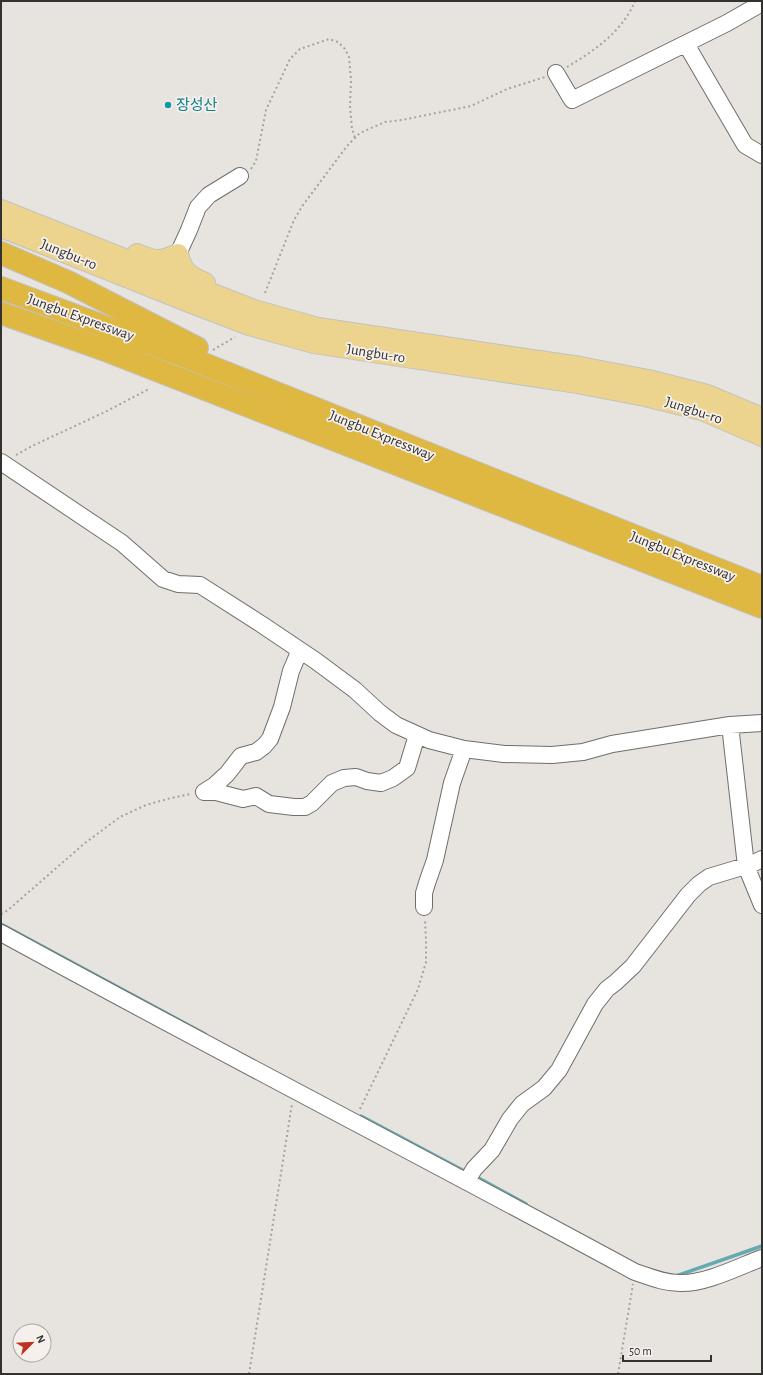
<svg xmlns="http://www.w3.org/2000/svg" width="763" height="1375" viewBox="0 0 763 1375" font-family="'Alegreya Sans','Noto Sans KR',sans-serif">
<rect width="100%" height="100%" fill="#e7e3df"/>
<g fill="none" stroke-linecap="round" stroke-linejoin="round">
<path stroke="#64abb1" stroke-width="3.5" d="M1 924 205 1034
M361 1116 468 1173
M475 1176 526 1204
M676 1276 762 1246"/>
<g stroke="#716e6a" stroke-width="18">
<path id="minor" d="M686 44 745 145 762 155
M556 73 572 100 727 23 762 3
M178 254 189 230 198 207 209 195 240 176
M1 462 122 543 163 579 178 584 200 585 261 624 316 661 355 690 380 713 396 725 429 740 464 749 504 754 552 755 583 752 612 744 730 725 762 723
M730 725 746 866 762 905
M204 792H216L243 799 256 796 269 804 294 807H305L312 803 332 783 344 778 356 777 367 781 381 783 393 778 407 768 417 735
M204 792 215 785 227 774 241 756 256 752 264 746 270 739 282 707 291 671 300 650
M424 907V893L427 883 435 860 452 783 464 749
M1 933C211 1048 425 1158 635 1272 650 1277 664 1283 680 1283 705 1284 738 1267 762 1258
M467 1181 474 1169 492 1150 510 1119 522 1104 544 1088 559 1070 595 1004 607 989 616 982 633 966 688 895 699 884 709 877 752 864 762 859"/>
</g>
<g stroke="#c2c2c1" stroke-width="22">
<path id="major" d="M1 210 195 287 254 310 318 328 580 367 648 380 707 395 762 418
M1 227 189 302 249 325 314 343 577 383 645 396 702 410 762 436
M137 254C155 262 161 262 178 254 182 272 189 276 205 283"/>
</g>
<g stroke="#c2c2c1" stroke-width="24">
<path id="highway" d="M1 253 68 282 197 348
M1 288 181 355 762 587
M1 313 108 351 762 607"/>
</g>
<path stroke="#a5a29f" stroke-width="2" stroke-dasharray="2 3" stroke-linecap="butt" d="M567 67C594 51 623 31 635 1
M251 169 256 161 266 110 290 59 300 49 329 39 338 42 345 49 349 57 351 80 350 106 352 129 355 138
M265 293 294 220 303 205 347 146 360 133 385 122 402 120 471 106 507 89 545 77
M213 350 235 337
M16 455 32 446 105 412 149 389
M1 914 8 910 85 843 120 817 146 805 171 798 191 794
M360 1109 418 989 426 962V940L425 920
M249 1374 292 1104
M618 1374 633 1284"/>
<use href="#minor" stroke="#fff" stroke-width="16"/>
<use href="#major" stroke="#ecd48e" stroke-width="20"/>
<use href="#highway" stroke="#dfb842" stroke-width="22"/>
</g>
<circle fill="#0f9aa8" stroke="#f5f0ec" stroke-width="1.5" cx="168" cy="105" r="4"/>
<g text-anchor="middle" stroke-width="3.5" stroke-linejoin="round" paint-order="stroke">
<g font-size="15" fill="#0d838f" stroke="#f5f0ec" text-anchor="start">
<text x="176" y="110">장성산</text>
</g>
<g font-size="15" fill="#343231" stroke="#f5f0ec">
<text transform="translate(69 254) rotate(22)" y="5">Jungbu-ro</text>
<text transform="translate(81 317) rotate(20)" y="5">Jungbu Expressway</text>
<text transform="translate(376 353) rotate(9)" y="5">Jungbu-ro</text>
<text transform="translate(694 410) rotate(18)" y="5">Jungbu-ro</text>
<text transform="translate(382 435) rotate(22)" y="5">Jungbu Expressway</text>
<text transform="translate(683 556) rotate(22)" y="5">Jungbu Expressway</text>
</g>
</g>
<rect width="763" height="1375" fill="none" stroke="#343231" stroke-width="4"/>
<g transform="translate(32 1343) rotate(66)"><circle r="19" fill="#f5f0ec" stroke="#a8a4a1"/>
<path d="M0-3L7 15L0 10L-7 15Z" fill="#be3121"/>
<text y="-6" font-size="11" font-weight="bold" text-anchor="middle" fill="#343231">N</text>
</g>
<path d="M623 1355v6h88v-6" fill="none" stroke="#343231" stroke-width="2"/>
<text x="629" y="1355" font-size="12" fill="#343231" stroke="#f5f0ec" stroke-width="3" paint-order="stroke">50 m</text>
</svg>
